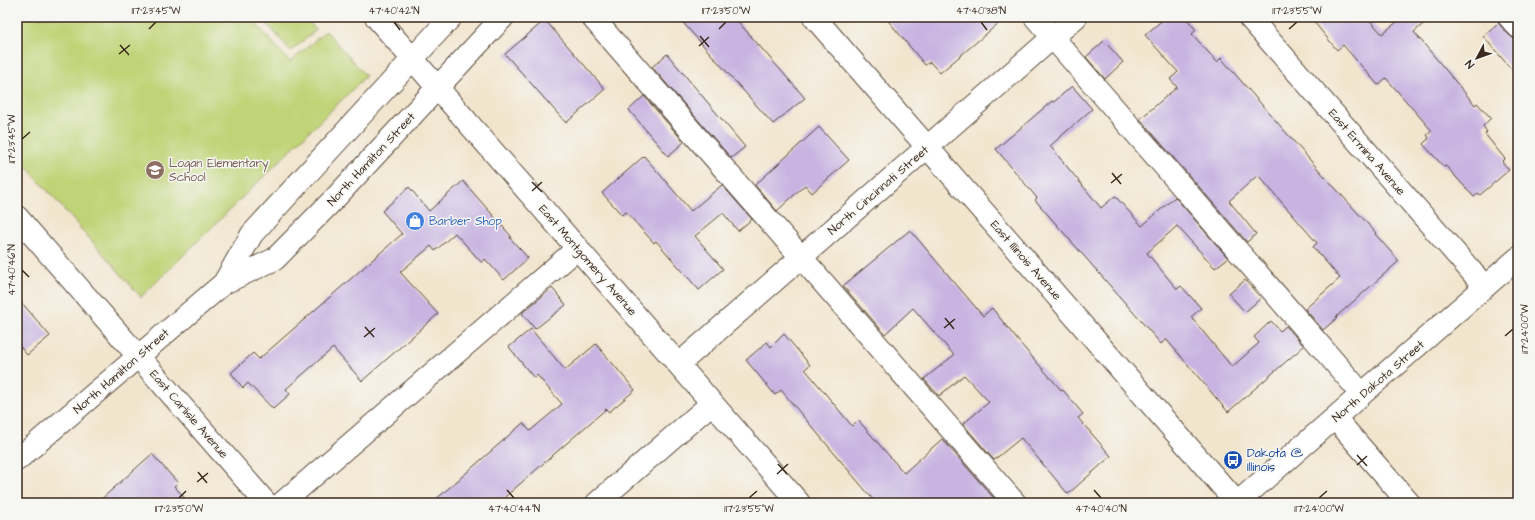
<svg xmlns="http://www.w3.org/2000/svg" width="1535" height="520" viewBox="0 0 1535 520" font-family="'Architects Daughter',sans-serif">
<rect width="100%" height="100%" fill="#f6f6f2"/>
<filter id="ink" filterUnits="userSpaceOnUse"><feTurbulence type="fractalNoise" baseFrequency=".025" numOctaves="2"/><feDisplacementMap in="SourceGraphic" scale="8" xChannelSelector="R" yChannelSelector="G"/><feConvolveMatrix kernelMatrix="1 2 1 2 8 2 1 2 1" color-interpolation-filters="sRGB"/></filter>
<filter id="wash" filterUnits="userSpaceOnUse"><feTurbulence type="fractalNoise" baseFrequency=".012" numOctaves="4" result="noise"/><feDisplacementMap in="SourceGraphic" scale="16" xChannelSelector="R" yChannelSelector="G"/><feGaussianBlur stdDeviation="0.9" result="paint"/><feColorMatrix in="noise" values="0 0 0 0 0 0 0 0 0 0 0 0 0 0 0 0 0 1.4 0 .05"/><feComposite in="paint" operator="in"/></filter>
<g filter="url(#wash)">
<rect width="100%" height="100%" fill="#f2e5ce"/>
<path fill="#c0d376" stroke="#7e7e4a" d="M17 17H250L290 62 326 31 366 76 141 297 17 156Z
M261 17H305L316 30 291 51Z"/>
<g id="blocks">
<path fill="#c7b4e1" d="M678 17H734L805 98 773 124Z
M885 17H1006L940 73 930 62 925 65Z
M1166 17H1185L1196 30 1192 34 1217 62 1221 58 1317 168 1376 233 1375 234 1399 261 1336 317 1337 318 1323 330 1305 309 1340 278 1313 247 1317 243 1258 175 1229 201 1256 234 1247 242 1140 119 1177 87 1170 79 1178 72 1145 35Z
M1310 17H1367L1382 34 1403 17H1431L1414 32 1475 105 1477 103 1491 118 1483 126 1487 132 1485 134 1505 159 1502 162 1509 170 1480 195 1479 193 1474 197 1446 166 1444 167 1423 144 1429 138 1427 135 1432 131 1386 78 1378 85 1343 45 1337 50Z
M545 20 605 89 566 123 505 54Z
M1498 23 1509 35 1518 42V77L1483 36Z
M1104 41 1123 62 1105 79 1086 57Z
M667 54 745 147 731 158 652 67Z
M1072 86 1092 109 1050 146 1101 208 1115 196 1142 226 1175 197 1228 258 1215 268 1177 226 1147 253 1177 289 1181 286 1201 308 1191 317 1232 367 1259 343 1254 337 1271 321 1280 331 1286 326 1304 346 1228 412 1166 339 1161 344 1035 200 1037 198 996 149 1052 101 1054 102Z
M644 96 684 142 668 156 629 110Z
M819 127 849 160 812 193 805 185 777 211 755 185Z
M644 156 691 211 722 185 752 219 738 231 723 213 695 236 723 269 699 290 656 241 654 243 626 212 622 215 602 193Z
M463 181 511 236 510 238 528 258 504 280 485 259 482 263 455 233 435 251 431 246 400 272 438 314 362 381 333 348 286 389 290 394 273 409 248 383 243 388 231 373 253 353 259 359 402 234 382 211 409 187 429 211Z
M910 230 983 316 992 308 1019 342 1062 391 1063 390 1083 414 1078 418 1111 456 1068 494 1021 438 994 460 963 424 989 402 964 375 939 396 924 379 954 355 913 308 885 334 843 286Z
M1245 280 1261 298 1245 312 1229 294Z
M552 288 566 305 535 329 522 313Z
M17 297 50 336 27 355 17 343Z
M531 329 565 370 596 344 635 390 609 412 606 409 498 503H432L523 423 530 431 562 404 537 375 534 378 509 347Z
M784 334 810 365 805 369 852 426 858 420 904 473 942 439 998 503H876L781 390 775 395 746 360 767 342 771 347Z
M152 454 178 483 174 486 189 503H97Z"/>
</g>
</g>
<g filter="url(#ink)">
<use href="#blocks" fill-opacity="0" stroke="#564638" stroke-width="1"/>
<g fill="none" stroke-linecap="round" stroke-linejoin="round">
<g stroke="#564638" stroke-width="24">
<path id="minor" d="M376 17 799 503
M592 17 1015 503
M814 17 1237 503
M1035 17 1362 394
M1249 17 1485 287
M1509 17 1518 27
M17 217 266 503
M679 364 1076 17
M1335 418 1409 503
M282 503 578 248
M597 503 712 403
M1237 503 1518 258"/>
</g>
<g stroke="#564638" stroke-width="24">
<path id="major" d="M224 283 252 234 451 17
M17 460 224 283 275 259 337 196 503 17"/>
</g>
<use href="#minor" stroke="#fff" stroke-width="22"/>
<use href="#major" stroke="#fff" stroke-width="22"/>
</g>
</g>
<path fill="none" stroke="#3b2a1e" stroke-width="1.5" d="M394 22 400 30M981 22 987 30M149 29 156 22M719 29 726 22M1289 29 1297 22M700 36 709 47M120 45 129 55M699 46 709 37M119 54 130 45M22 139 30 132M1112 173 1121 184M532 182 542 192M1111 183 1122 174M532 191 542 182M22 270 29 277M945 318 954 329M365 327 374 337M944 328 955 319M1505 336 1513 329M364 337 375 328M1357 455 1367 466M778 464 787 474M1357 465 1367 456M198 472 207 483M777 474 788 464M197 482 208 473M507 490 514 498M1094 490 1101 498M179 498 186 491M749 498 757 491M1319 498 1327 491"/>
<defs>
<g id="school-disc" transform="scale(1)"><circle r="9.5" fill="#8d6e63" stroke="#f6f6f2"/><path d="M0-5L7-2L0 1L-7-2ZM-4 1L0 2.5L4 1V4Q0 6-4 4Z" fill="#fff"/></g>
<g id="shop-disc" transform="scale(1)"><circle r="9.5" fill="#3f7fe0" stroke="#f6f6f2"/><path d="M-5-2.5h2.3a2.7 3.5 0 0 1 5.4 0H5L5.5 6h-11ZM-1.5-2.5h3a1.5 2.3 0 0 0-3 0Z" fill="#fff"/></g>
<g id="bus-disc" transform="scale(1)"><circle r="9.5" fill="#1a4fb4" stroke="#f6f6f2"/><path d="M-5-6H5V4H4V6H2V4H-2V6H-4V4H-5ZM-3.5-4V0h7V-4ZM-3.5 1.2v1.5H-2V1.2ZM2 1.2v1.5H3.5V1.2Z" fill="#fff"/></g>
</defs>
<g fill-rule="evenodd">
<use href="#school-disc" x="155" y="170"/>
<use href="#shop-disc" x="415" y="221"/>
<use href="#bus-disc" x="1233" y="460"/>
</g>
<g text-anchor="middle" stroke-width="3" stroke-linejoin="round" paint-order="stroke">
<g font-size="12" fill="#3b2a1e" stroke="#f6f6f2">
<text transform="translate(1367 152) rotate(49)" y="4">East Ermina Avenue</text>
<text transform="translate(371 159) rotate(-47)" y="4">North Hamilton Street</text>
<text transform="translate(878 190) rotate(-41)" y="4">North Cincinnati Street</text>
<text transform="translate(588 260) rotate(49)" y="4">East Montgomery Avenue</text>
<text transform="translate(1026 260) rotate(49)" y="4">East Illinois Avenue</text>
<text transform="translate(121 371) rotate(-41)" y="4">North Hamilton Street</text>
<text transform="translate(1378 381) rotate(-41)" y="4">North Dakota Street</text>
<text transform="translate(189 414) rotate(49)" y="4">East Carlisle Avenue</text>
</g>
<g font-size="12" fill="#785e54" stroke="#f6f6f2" text-anchor="start">
<text x="169" y="167">Logan Elementary<tspan x="169" dy="14">School</tspan></text>
</g>
<g font-size="12" fill="#366cbe" stroke="#f6f6f2" text-anchor="start">
<text x="429" y="225">Barber Shop</text>
</g>
<g font-size="12" fill="#164399" stroke="#f6f6f2" text-anchor="start">
<text x="1247" y="457">Dakota @<tspan x="1247" dy="14">Illinois</tspan></text>
</g>
</g>
<rect width="1535" height="520" fill="none" stroke="#f6f6f2" stroke-width="44"/>
<g transform="translate(1477 58) rotate(229)" stroke="#f6f6f2" stroke-width="3" paint-order="stroke">
<path d="M0-3L7 15L0 10L-7 15Z" fill="#3b2a1e"/>
<text y="-6" font-size="11" font-weight="bold" text-anchor="middle" fill="#3b2a1e">N</text>
</g>
<rect x="22" y="22" width="1491" height="476" fill="none" stroke="#3b2a1e" stroke-width="1.5"/>
<g font-size="10" text-anchor="middle" fill="#3b2a1e">
<text x="156" y="14">117°23'45"W</text>
<text x="394" y="14">47°40'42"N</text>
<text x="726" y="14">117°23'50"W</text>
<text x="981" y="14">47°40'38"N</text>
<text x="1297" y="14">117°23'55"W</text>
<text transform="translate(11 139) rotate(-90)" y="4">117°23'45"W</text>
<text transform="translate(11 270) rotate(-90)" y="4">47°40'46"N</text>
<text transform="translate(1524 329) rotate(-90)" y="4">117°24'00"W</text>
<text x="179" y="512">117°23'50"W</text>
<text x="514" y="512">47°40'44"N</text>
<text x="749" y="512">117°23'55"W</text>
<text x="1101" y="512">47°40'40"N</text>
<text x="1319" y="512">117°24'00"W</text>
</g>
</svg>
